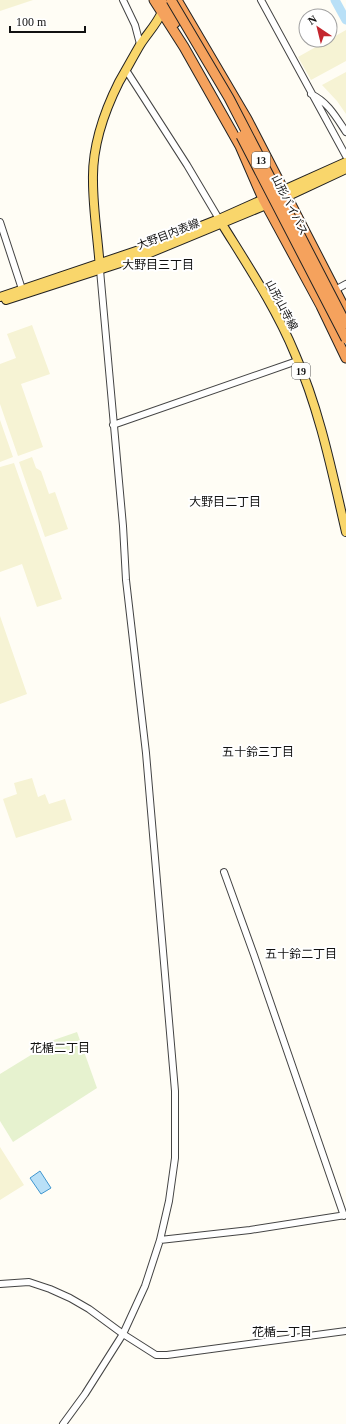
<svg xmlns="http://www.w3.org/2000/svg" width="346" height="1424" viewBox="0 0 346 1424" font-family="'Times New Roman','Noto Sans JP',serif">
<rect width="100%" height="100%" fill="#fffdf5"/>
<path fill="#f6f3d4" d="M0 0H33L0 11Z
M346 30V61L311 80 298 57Z
M346 72V114L337 101 322 85Z
M32 325 50 374 21 384 43 447 18 456 0 404V364L16 358 7 334Z
M0 420 13 457 0 462Z
M32 457 36 468 41 471 49 494 55 492 68 529 45 537 19 462Z
M14 463 62 599 37 607 22 564 0 572V467Z
M0 616 27 694 0 704Z
M32 778 38 797 45 794 49 804 65 799 72 820 16 838 3 799 17 794 14 783Z
M0 1147 24 1185 0 1200Z"/>
<path fill="#e6f2cf" d="M77 1032 97 1088 13 1142 0 1121V1074L44 1047 49 1046 48 1042Z"/>
<path fill="#b9e0f7" stroke="#3f96cf" d="M40 1171 51 1188 41 1194 30 1178Z"/>
<g fill="none" stroke-linecap="round" stroke-linejoin="round">
<path stroke="#b9e0f7" stroke-width="9" d="M335 0 346 20"/>
<g stroke="#444" stroke-width="8">
<path id="minor" d="M123 0 135 25 140 44
M261 0 346 156
M126 70 187 165 219 219
M311 94C328 102 336 117 346 132
M0 222 22 289
M335 290 346 284
M113 425 297 361
M224 872 254 955 344 1216
M160 1240 250 1230 346 1215
M0 1284 29 1282 50 1289 70 1298 89 1309 123 1334 156 1355H167L346 1331
M63 1424 85 1394 123 1334 145 1286 160 1240 169 1201 175 1158V1091L146 753 126 580 123 526 100 270"/>
</g>
<g stroke="#222" stroke-width="10">
<path id="major" d="M282 199 346 169
M222 224C248 266 276 308 295 354 320 411 332 472 346 532
M100 269C98 239 93 210 93 181 92 147 104 112 119 82 126 70 133 57 140 45 147 34 156 25 162 12
M0 297 148 247 219 219 346 162
M6 300 145 255 271 203"/>
</g>
<g stroke="#222" stroke-width="11">
<path id="highway" d="M154 0 184 47 240 146 263 199 321 306 346 358
M161 0 175 23
M177 0 247 119 346 311"/>
</g>
<use href="#minor" stroke="#fff" stroke-width="6"/>
<use href="#major" stroke="#f9d66b" stroke-width="8"/>
<use href="#highway" stroke="#f5a25d" stroke-width="9"/>
<g stroke="#222" stroke-width="11" stroke-linecap="butt">
<path id="highway-bridge" d="M171 0 229 98 346 324
M241 136 346 339"/>
</g>
<use href="#highway-bridge" stroke="#f5a25d" stroke-width="9"/>
</g>
<g text-anchor="middle" stroke-width="4" stroke-linejoin="round" paint-order="stroke">
<g fill="#fff" stroke="#585858" stroke-width="1">
<rect x="252" y="152" width="18" height="16" rx="3"/>
<rect x="292" y="363" width="18" height="16" rx="3"/>
</g>
<g font-size="10" font-weight="bold" fill="#111">
<text x="261" y="164">13</text>
<text x="301" y="375">19</text>
</g>
<g font-size="11" fill="#111" stroke="#fff">
<text transform="translate(290 205) rotate(63)" y="4">山形バイパス</text>
<text transform="translate(168 234) rotate(-21)" y="4">大野目内表線</text>
<text transform="translate(282 305) rotate(62)" y="4">山形山寺線</text>
</g>
<g font-size="12" fill="#111" stroke="#fff">
<text x="158" y="269">大野目三丁目</text>
<text x="225" y="506">大野目二丁目</text>
<text x="258" y="756">五十鈴三丁目</text>
<text x="301" y="958">五十鈴二丁目</text>
<text x="60" y="1052">花楯二丁目</text>
<text x="282" y="1336">花楯一丁目</text>
</g>
</g>
<g transform="translate(318 28) rotate(325)"><circle r="19" fill="#ffffff" stroke="#a0a0a0"/>
<path d="M0-3L7 15L0 10L-7 15Z" fill="#c4262e"/>
<text y="-6" font-size="11" font-weight="bold" text-anchor="middle" fill="#111111">N</text>
</g>
<path d="M10 26v6h75v-6" fill="none" stroke="#111111" stroke-width="2"/>
<text x="16" y="26" font-size="12" fill="#111111" stroke="#ffffff" stroke-width="3" paint-order="stroke">100 m</text>
</svg>
